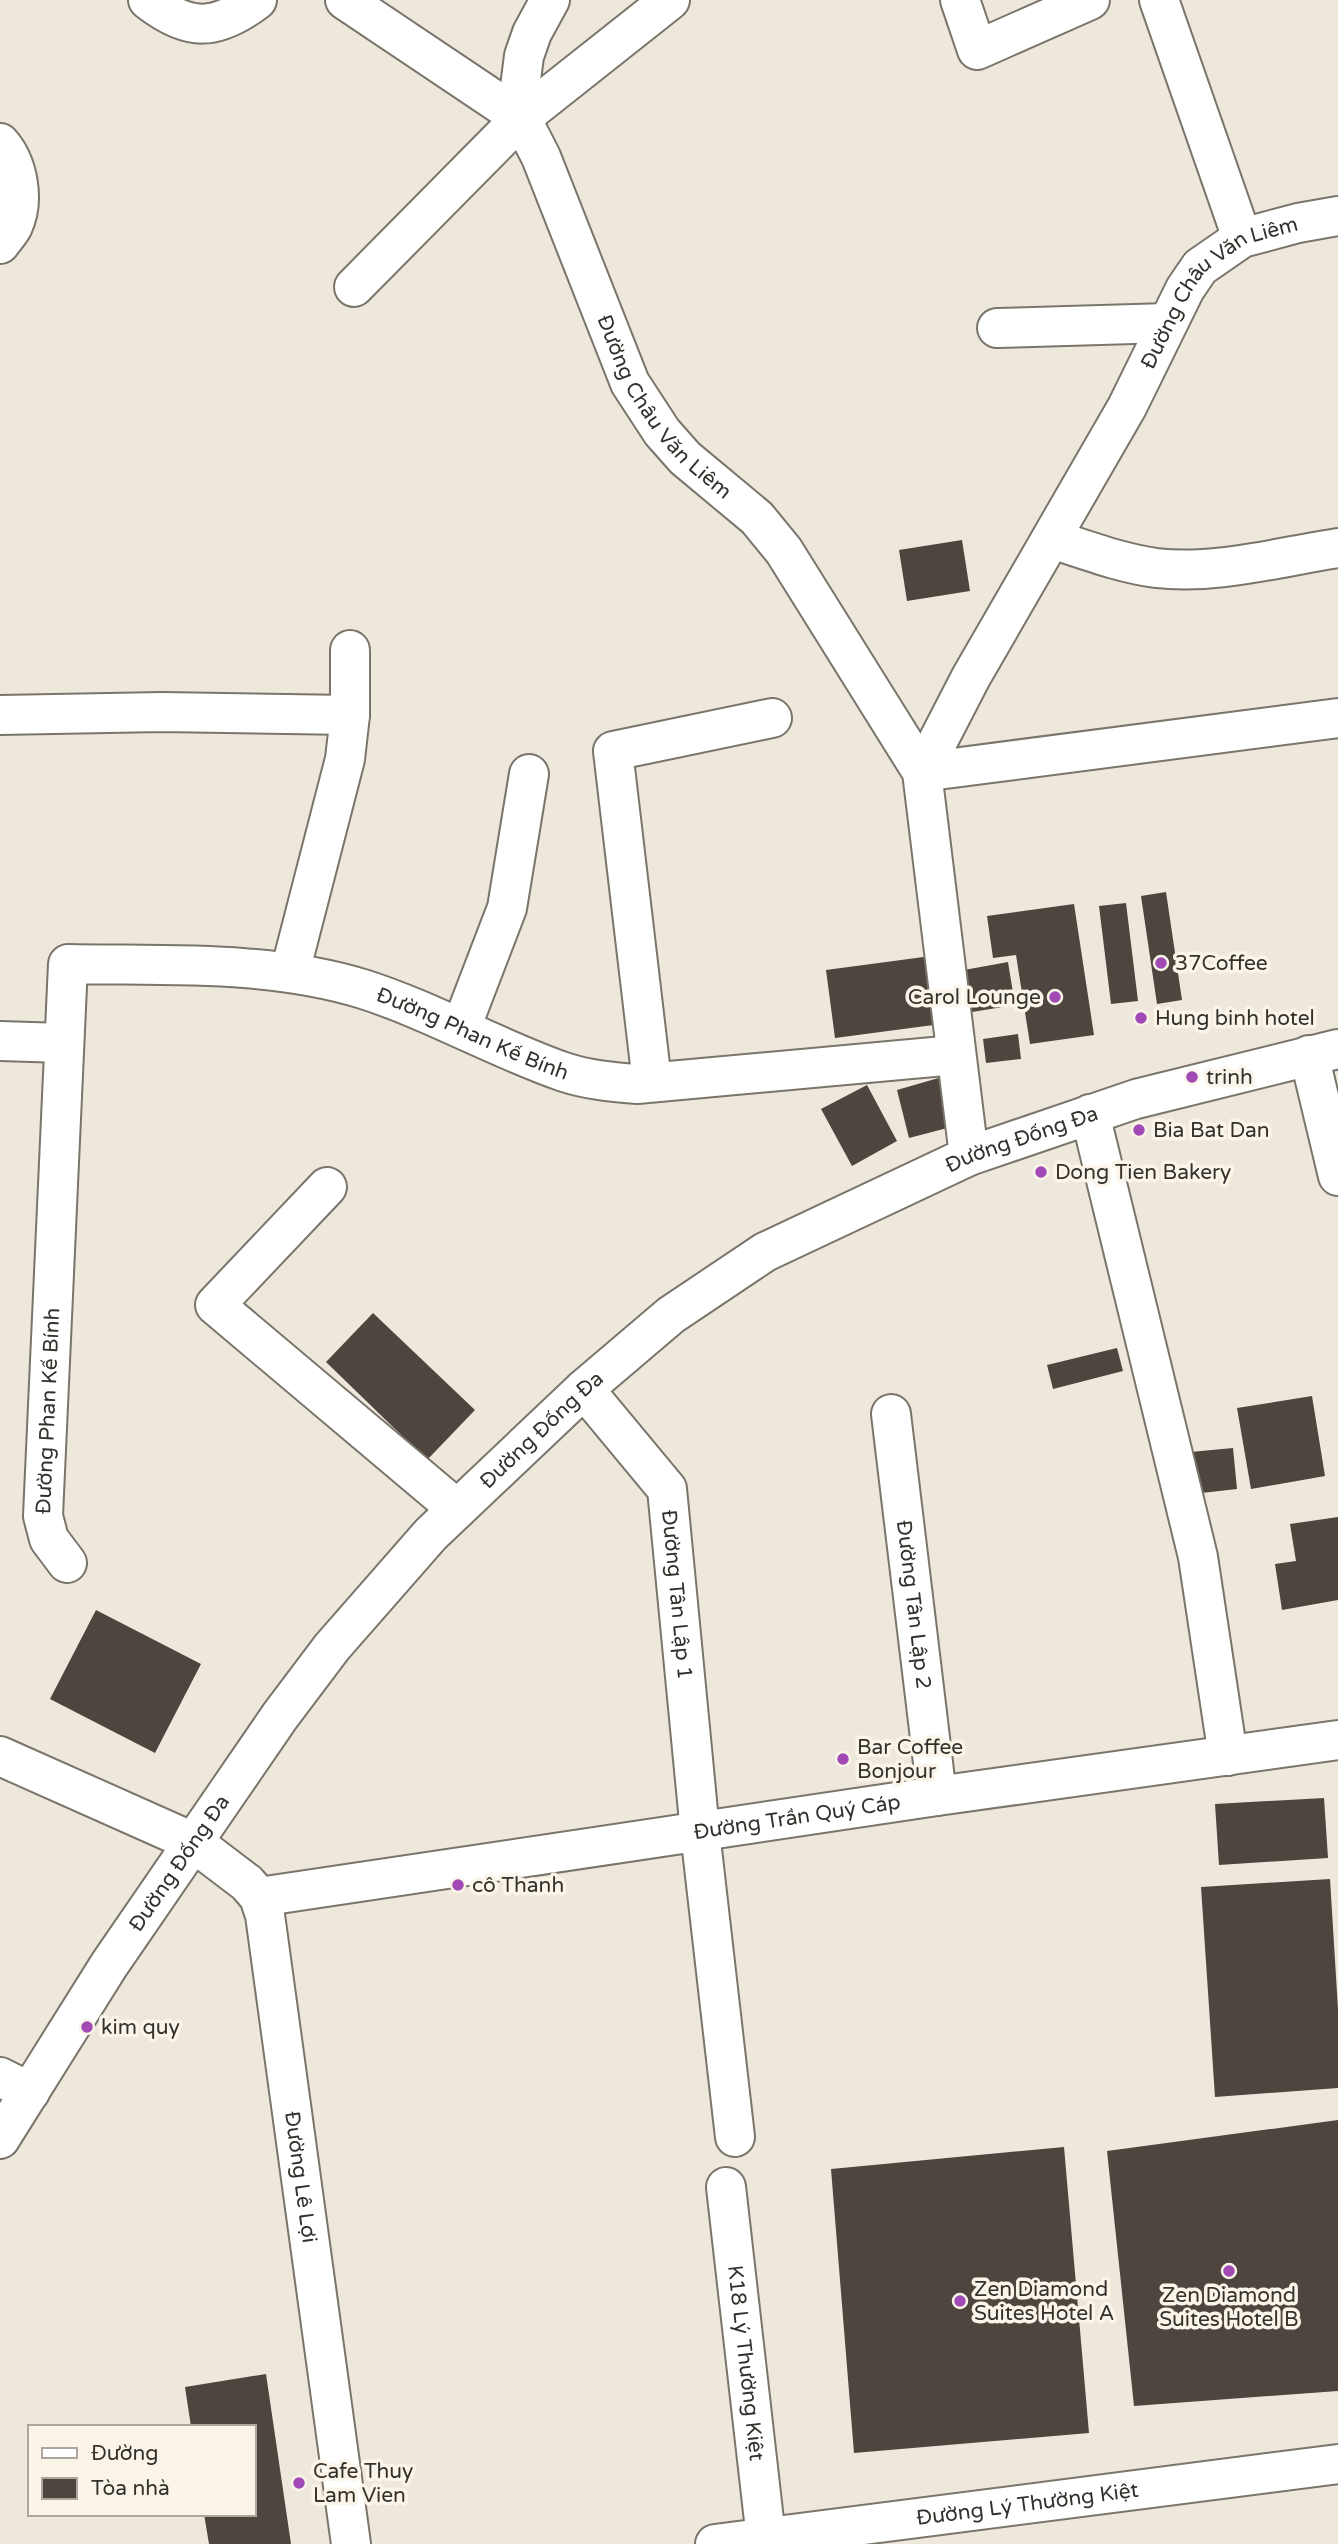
<svg xmlns="http://www.w3.org/2000/svg" width="1338" height="2544" viewBox="0 0 1338 2544" font-family="'Varela Round',sans-serif">
<rect width="100%" height="100%" fill="#eee8dc"/>
<path fill="#4e453e" d="M962 540 970 591 907 601 899 550Z
M1166 892 1182 1000 1157 1004 1141 896Z
M1126 903 1138 1001 1111 1004 1099 906Z
M1074 904 1094 1035 1030 1044 1016 955 993 958 987 916Z
M931 956 941 1024 835 1038 826 970Z
M1008 962 1015 1005 972 1012 964 970Z
M1018 1034 1021 1059 986 1063 983 1039Z
M942 1077 955 1126 909 1138 897 1090Z
M867 1085 897 1141 852 1166 821 1109Z
M373 1313 475 1410 427 1460 326 1362Z
M1117 1348 1123 1371 1053 1389 1047 1365Z
M1312 1396 1325 1476 1251 1489 1237 1408Z
M1233 1448 1237 1489 1184 1495 1180 1453Z
M1338 1517V1600L1282 1610 1275 1564 1296 1561 1290 1524Z
M96 1610 201 1664 155 1753 50 1699Z
M1324 1798 1328 1858 1219 1865 1215 1804Z
M1330 1879 1338 2009V2088L1215 2097 1201 1887Z
M1338 2120V2391L1134 2406 1107 2151Z
M1064 2147 1089 2433 854 2453 831 2169Z
M266 2374 291 2544H209L204 2514H254V2427H191L185 2387Z"/>
<g fill="none" stroke-linecap="round" stroke-linejoin="round">
<g stroke="#7a756a" stroke-width="42">
<g id="minor">
<path d="M148 0C189 32 216 31 257 0"/>
<path d="M345 0 521 118"/>
<path id="s1" d="M550 0 532 33 524 56 519 95 521 118 541 157 630 383 662 432 685 458 757 518 784 551 922 772 969 1156"/>
<path d="M960 0 977 50 1090 0"/>
<path d="M1159 0 1242 238"/>
<path d="M0 143C18 163 25 200 13 226 10 232 4 238 0 244"/>
<path d="M354 287 521 118 670 0"/>
<path d="M997 328 1168 323"/>
<path d="M1052 539C1086 550 1120 563 1156 568 1216 575 1279 557 1338 548"/>
<path d="M0 715 162 712 350 715"/>
<path id="s2" d="M922 772 971 677 1127 407 1185 289 1200 267 1242 238 1298 223 1338 216"/>
<path d="M922 772 1338 718"/>
<path d="M290 972 345 759 350 715V650"/>
<path d="M461 1028 507 908 529 774"/>
<path d="M0 1041 63 1043"/>
<path d="M1309 1055 1338 1176"/>
<path d="M652 1082 613 751 772 718"/>
<path d="M1090 1114 1198 1557 1228 1756"/>
<path d="M327 1187 215 1305 457 1509"/>
<path id="s3" d="M584 1389 667 1489 700 1832 735 2137"/>
<path id="s4" d="M891 1414 937 1796"/>
<path id="s5" d="M67 1563 49 1539 43 1516 68 964C167 966 268 960 363 989 432 1011 495 1048 564 1072 588 1080 612 1082 637 1084L955 1055"/>
<path id="s6" d="M0 1756 193 1842 247 1883 259 1897 265 1915 351 2544"/>
<path id="s7" d="M259 1897 937 1796 1338 1740"/>
<path d="M0 2077 30 2092"/>
<path id="s8" d="M726 2187 766 2538"/>
<path id="s9" d="M715 2544 1338 2464"/>
</g>
</g>
<g stroke="#7a756a" stroke-width="42">
<g id="major">
<path id="s10" d="M0 2139 109 1965 280 1716 332 1647 431 1534 584 1389 671 1315 765 1252 969 1156 1136 1099 1338 1049"/>
</g>
</g>
<use href="#minor" stroke="#fff" stroke-width="38"/>
<use href="#major" stroke="#fff" stroke-width="38"/>
</g>
<g fill="#a149b5" stroke="#fbf5e9" stroke-width="2.5">
<circle cx="1161" cy="963" r="7"/>
<circle cx="1055" cy="997" r="7"/>
<circle cx="1141" cy="1018" r="7"/>
<circle cx="1192" cy="1077" r="7"/>
<circle cx="1139" cy="1130" r="7"/>
<circle cx="1041" cy="1172" r="7"/>
<circle cx="843" cy="1759" r="7"/>
<circle cx="458" cy="1885" r="7"/>
<circle cx="87" cy="2027" r="7"/>
<circle cx="1229" cy="2271" r="7"/>
<circle cx="960" cy="2301" r="7"/>
<circle cx="299" cy="2483" r="7"/>
</g>
<g text-anchor="middle" stroke-width="7" stroke-linejoin="round" paint-order="stroke">
<g font-size="21" fill="#34312d" stroke="#fbf5e9">
<text dy="7" stroke="none"><textPath href="#s2" startOffset="574">Đường Châu Văn Liêm</textPath></text>
<text dy="7" stroke="none"><textPath href="#s1" startOffset="450">Đường Châu Văn Liêm</textPath></text>
<text dy="7" stroke="none"><textPath href="#s5" startOffset="1022">Đường Phan Kế Bính</textPath></text>
<text dy="7" stroke="none"><textPath href="#s10" startOffset="1463">Đường Đống Đa</textPath></text>
<text dy="7" stroke="none"><textPath href="#s5" startOffset="159">Đường Phan Kế Bính</textPath></text>
<text dy="7" stroke="none"><textPath href="#s10" startOffset="896">Đường Đống Đa</textPath></text>
<text dy="7" stroke="none"><textPath href="#s3" startOffset="236">Đường Tân Lập 1</textPath></text>
<text dy="7" stroke="none"><textPath href="#s4" startOffset="192">Đường Tân Lập 2</textPath></text>
<text dy="7" stroke="none"><textPath href="#s7" startOffset="544">Đường Trần Quý Cáp</textPath></text>
<text dy="7" stroke="none"><textPath href="#s10" startOffset="329">Đường Đống Đa</textPath></text>
<text dy="7" stroke="none"><textPath href="#s6" startOffset="581">Đường Lê Lợi</textPath></text>
<text dy="7" stroke="none"><textPath href="#s8" startOffset="177">K18 Lý Thường Kiệt</textPath></text>
<text dy="7" stroke="none"><textPath href="#s9" startOffset="315">Đường Lý Thường Kiệt</textPath></text>
</g>
<g font-size="21" fill="#34312d" stroke="#fbf5e9" text-anchor="start">
<text x="1175" y="970">37Coffee</text>
<text x="1041" y="1004" text-anchor="end">Carol Lounge</text>
<text x="1155" y="1025">Hung binh hotel</text>
<text x="1206" y="1084">trinh</text>
<text x="1153" y="1137">Bia Bat Dan</text>
<text x="1055" y="1179">Dong Tien Bakery</text>
<text x="857" y="1754">Bar Coffee<tspan x="857" dy="24">Bonjour</tspan></text>
<text x="472" y="1892">cô Thanh</text>
<text x="101" y="2034">kim quy</text>
<text x="974" y="2296">Zen Diamond<tspan x="974" dy="24">Suites Hotel A</tspan></text>
<text x="1229" y="2302" text-anchor="middle">Zen Diamond<tspan x="1229" dy="24">Suites Hotel B</tspan></text>
<text x="313" y="2478">Cafe Thuy<tspan x="313" dy="24">Lam Vien</tspan></text>
</g>
</g>
<rect x="28" y="2425" width="228" height="91" fill="#fbf5e9" stroke="#aba79e" stroke-width="2"/>
<rect x="42" y="2448" width="35" height="10" fill="#ffffff" stroke="#aba79e" stroke-width="2"/>
<text x="91" y="2460" font-size="21" fill="#34312d">Đường</text>
<rect x="42" y="2478" width="35" height="21" fill="#4e453e" stroke="#aba79e" stroke-width="2"/>
<text x="91" y="2495" font-size="21" fill="#34312d">Tòa nhà</text>
</svg>
